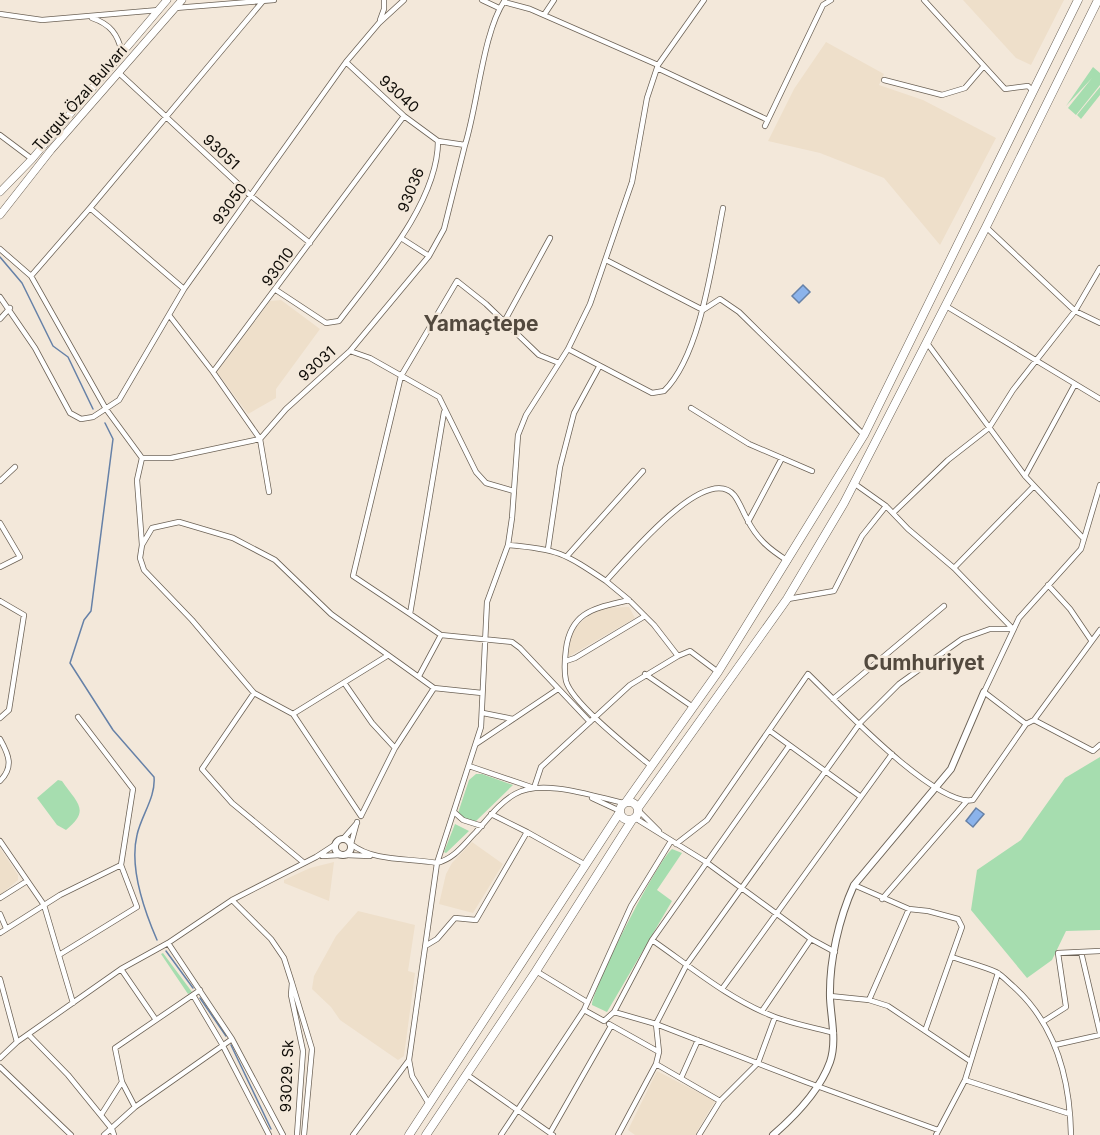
<svg xmlns="http://www.w3.org/2000/svg" width="1100" height="1135" viewBox="0 0 1100 1135" font-family="Inter,sans-serif">
<rect width="100%" height="100%" fill="#f3e8da"/>
<path fill="#eedfca" d="M963 0H1064L1031 65 1016 58Z
M826 42 884 74 879 85 923 100 996 138 940 245 884 178 820 153 768 141 794 89Z
M281 300 320 329 276 389V398L248 414 217 372 270 301Z
M629 607 635 618 568 657 572 630 587 617 602 608Z
M472 842 503 864 473 913 439 904 446 874 452 863Z
M0 848 18 875V880L0 895Z
M334 862 329 901 284 883V880L310 868Z
M358 911 415 925 408 971 415 973 404 1056 398 1060 340 1020 331 1007 312 989 314 976 336 936Z
M657 1071 715 1101 695 1135H635L628 1130Z"/>
<path fill="#a6ddaf" d="M1093 67 1100 73V85L1076 115 1068 108 1092 78 1066 106Z
M1100 87V95L1081 119 1077 115Z
M1100 757V930L1066 931 1052 960 1027 978 971 910 977 870 1021 840 1065 778Z
M476 774H482L513 785 475 822 469 821 458 813 469 780Z
M58 780 62 781C77 803 91 810 66 830L57 825 37 798Z
M455 824 469 831 446 853 444 852Z
M672 849 682 853 657 890 672 901 607 1012 592 1005C594 985 657 861 672 849Z
M163 953 192 992 188 994 161 954Z"/>
<path fill="#8bb3eb" stroke="#6681a7" stroke-width="1.5" d="M803 285 810 292 799 303 792 296Z
M976 808 984 814 973 827 966 821Z"/>
<g fill="none" stroke-linecap="round" stroke-linejoin="round">
<path stroke="#6681a7" stroke-width="1.5" d="M0 257 22 283 53 346 68 357 93 409
M105 423 113 439 91 611 84 620 70 663 113 730 154 777C156 797 141 816 137 835 129 868 144 910 157 940
M166 951 193 988
M200 998 226 1036
M231 1045 271 1129"/>
<g stroke="#6c6256" stroke-width="6">
<path id="minor" d="M482 0 499 8
M924 0 1005 89 1028 86 1033 91
M504 2 530 9 658 65
M175 8 274 0
M0 14 42 20 159 10
M544 15 554 0
M92 18C110 24 118 34 122 53
M380 20 384 9V0
M346 62 404 116 438 141 465 145C478 104 483 31 505 0
M657 68 768 120
M119 73 251 196 310 243
M884 80 942 95 965 88 983 67
M765 126 823 5 831 0
M0 135 32 159
M90 208 263 1
M986 227 1075 311 1100 323
M401 238 429 256
M0 249 31 276 106 409 142 458H171L260 439 286 409 350 351 429 256 444 229 465 145
M606 260 703 310
M31 276 90 208 184 289
M276 290 326 323 339 321C375 273 438 203 438 141
M0 297 35 348 70 413 81 419 93 417 119 400 184 289 346 62 379 23 404 0
M946 306 1100 399
M703 310 720 299 739 312 864 435
M169 315 213 372 404 116
M0 319 10 308
M504 322 550 238
M927 343 1025 476 1083 538
M568 349 652 393 664 391C701 355 713 258 723 208
M350 351 370 358 439 397 476 472 486 483 514 491
M213 372 260 439 269 492
M691 408 749 444 812 471
M142 458 137 480 142 545 140 558 144 570 192 620 254 693 293 714 361 816
M1025 476 1075 384
M0 481 15 467
M855 484 886 506 908 529 954 568 1013 629
M893 513 948 460 989 428 1013 390 1075 311 1100 268
M748 522 782 458
M0 523 20 557 0 567
M142 545 152 528 179 522 233 538 275 560 331 614 434 688 482 693
M508 545C558 549 564 553 606 581
M548 549 560 467 574 413 599 367
M568 555 643 471
M954 568 1034 486
M1048 585 1070 609 1091 640
M788 599 834 591 862 536 886 506
M629 600 606 581C625 561 705 462 734 495 739 501 743 512 747 519 757 539 769 549 788 561
M0 601 24 615 9 710 0 718
M410 614 353 576 401 376 457 281 486 304 539 355 559 363
M441 635 410 614 444 412
M566 661 575 658 645 616
M645 674 693 707
M419 676 441 635 512 642 520 648 590 722
M345 684 372 723 395 748
M254 693 202 769 232 803 303 862
M833 699 944 606
M483 713 513 719
M293 714 387 656
M1034 720 1093 751 1100 745
M1026 724 984 692 1019 618 1081 549 1100 485
M770 731 861 797
M0 739C9 755 14 767 0 781
M476 744 558 689
M469 766 534 788 541 767 630 685 678 656
M651 766C632 750 572 703 566 681 564 672 565 657 566 649 571 610 597 608 629 600L654 625 678 656 690 651 718 672
M592 798 620 811
M639 811 659 831
M454 812 463 820 482 826
M491 814 527 832
M361 816 395 748 434 688
M635 818 706 862 811 939 835 952
M357 822 351 844C373 862 410 858 437 863L481 727 487 602 508 545 512 518 518 435 526 415 568 349 590 304 632 182 647 98 658 65 704 0
M343 839 357 823
M0 841 44 905 73 1003
M676 844 707 820 808 674C837 702 936 808 973 800L1026 724 1034 720 1100 630
M346 855 370 856
M322 856 341 855
M854 885 909 909 928 911 958 919 962 927 925 1031
M0 898 27 881
M882 899 966 802
M232 900 271 939 284 958 292 983 291 995 303 1051 297 1135
M0 914 6 928
M0 933 60 895 121 865
M652 940 789 746
M168 943 232 1039
M427 945 437 939 455 918 476 920 527 832 584 864
M1081 952 1100 1033
M59 955 137 907 121 865 133 789 78 717
M952 957C966 962 982 966 996 972 1002 975 1008 982 1014 987 1056 1025 1070 1080 1071 1135
M121 969 156 1020
M536 971 587 1002
M0 979 17 1042
M292 983 312 1049 304 1135
M722 989 892 754
M193 995 222 1044 269 1135
M830 996 869 1000 888 1006 970 1061
M869 1000 909 909
M584 1010 604 1021 614 1012 652 940C691 967 730 1000 775 1017 794 1024 815 1028 834 1033
M762 1011 811 939
M614 1012 656 1024 806 1082 938 1130
M1044 1021 1066 1007 1058 953 1100 951
M609 1024 659 1052
M29 1035 68 1075 112 1129 114 1135
M1055 1045 1100 1035
M0 1058 17 1042 121 969 168 943 232 900 316 857 336 844
M656 1064 720 1101
M0 1067 71 1135
M466 1074 553 1135
M681 1078 698 1040
M965 1080 1070 1114
M429 1104 412 1076 409 1060 437 863C455 858 463 845 476 832 488 819 499 803 515 794 542 778 596 797 624 803
M135 1107 122 1082 115 1048 200 990
M101 1115 122 1082
M550 1133 611 1026
M104 1135 135 1107 232 1039 283 1135
M353 1135 409 1060
M501 1135 584 1010 631 906 671 841
M618 1135 656 1064 659 1052 656 1024 687 964 860 723 899 684 962 639 990 629H1013
M699 1135 720 1101 758 1063 775 1017
M936 1135 965 1080 998 973"/>
</g>
<g stroke="#6c6256" stroke-width="8">
<path id="tertiary" d="M335 847a8 8 0 1 1 16 0a8 8 0 1 1-16 0Z
M773 1135C795 1116 820 1090 830 1062 837 1041 831 1019 830 998 829 961 839 918 854 885L951 769 984 692"/>
</g>
<g stroke="#6c6256" stroke-width="8">
<path id="secondary" d="M0 192 32 159 167 0
M0 215 51 150 182 0"/>
</g>
<g stroke="#6c6256" stroke-width="9">
<path id="primary" d="M620 811a9 9 0 1 1 18 0a9 9 0 1 1-18 0Z
M626 802 718 672 864 435 1078 0
M638 808 787 599 844 503 986 227 1098 0
M409 1135 620 812
M426 1135 536 971 632 820"/>
</g>
<use href="#minor" stroke="#fff" stroke-width="4.5"/>
<use href="#tertiary" stroke="#fff" stroke-width="6"/>
<use href="#secondary" stroke="#fff" stroke-width="7"/>
<use href="#primary" stroke="#fff" stroke-width="8"/>
</g>
<g text-anchor="middle" stroke-width="5" stroke-linejoin="round" paint-order="stroke">
<g font-size="15" fill="#0f0c07" stroke="#f3e8da">
<text transform="translate(399 94) rotate(42)" y="5">93040</text>
<text transform="translate(80 98) rotate(-49)" y="5">Turgut Özal Bulvarı</text>
<text transform="translate(221 152) rotate(43)" y="5">93051</text>
<text transform="translate(411 190) rotate(-68)" y="5">93036</text>
<text transform="translate(230 204) rotate(-54)" y="5">93050</text>
<text transform="translate(278 267) rotate(-54)" y="5">93010</text>
<text transform="translate(317 364) rotate(-42)" y="5">93031</text>
<text transform="translate(287 1076) rotate(-88)" y="5">93029. Sk</text>
</g>
<g font-size="21" font-weight="bold" fill="#52493e" stroke="#f3e8da">
<text x="481" y="331">Yamaçtepe</text>
<text x="924" y="670">Cumhuriyet</text>
</g>
</g>
</svg>
